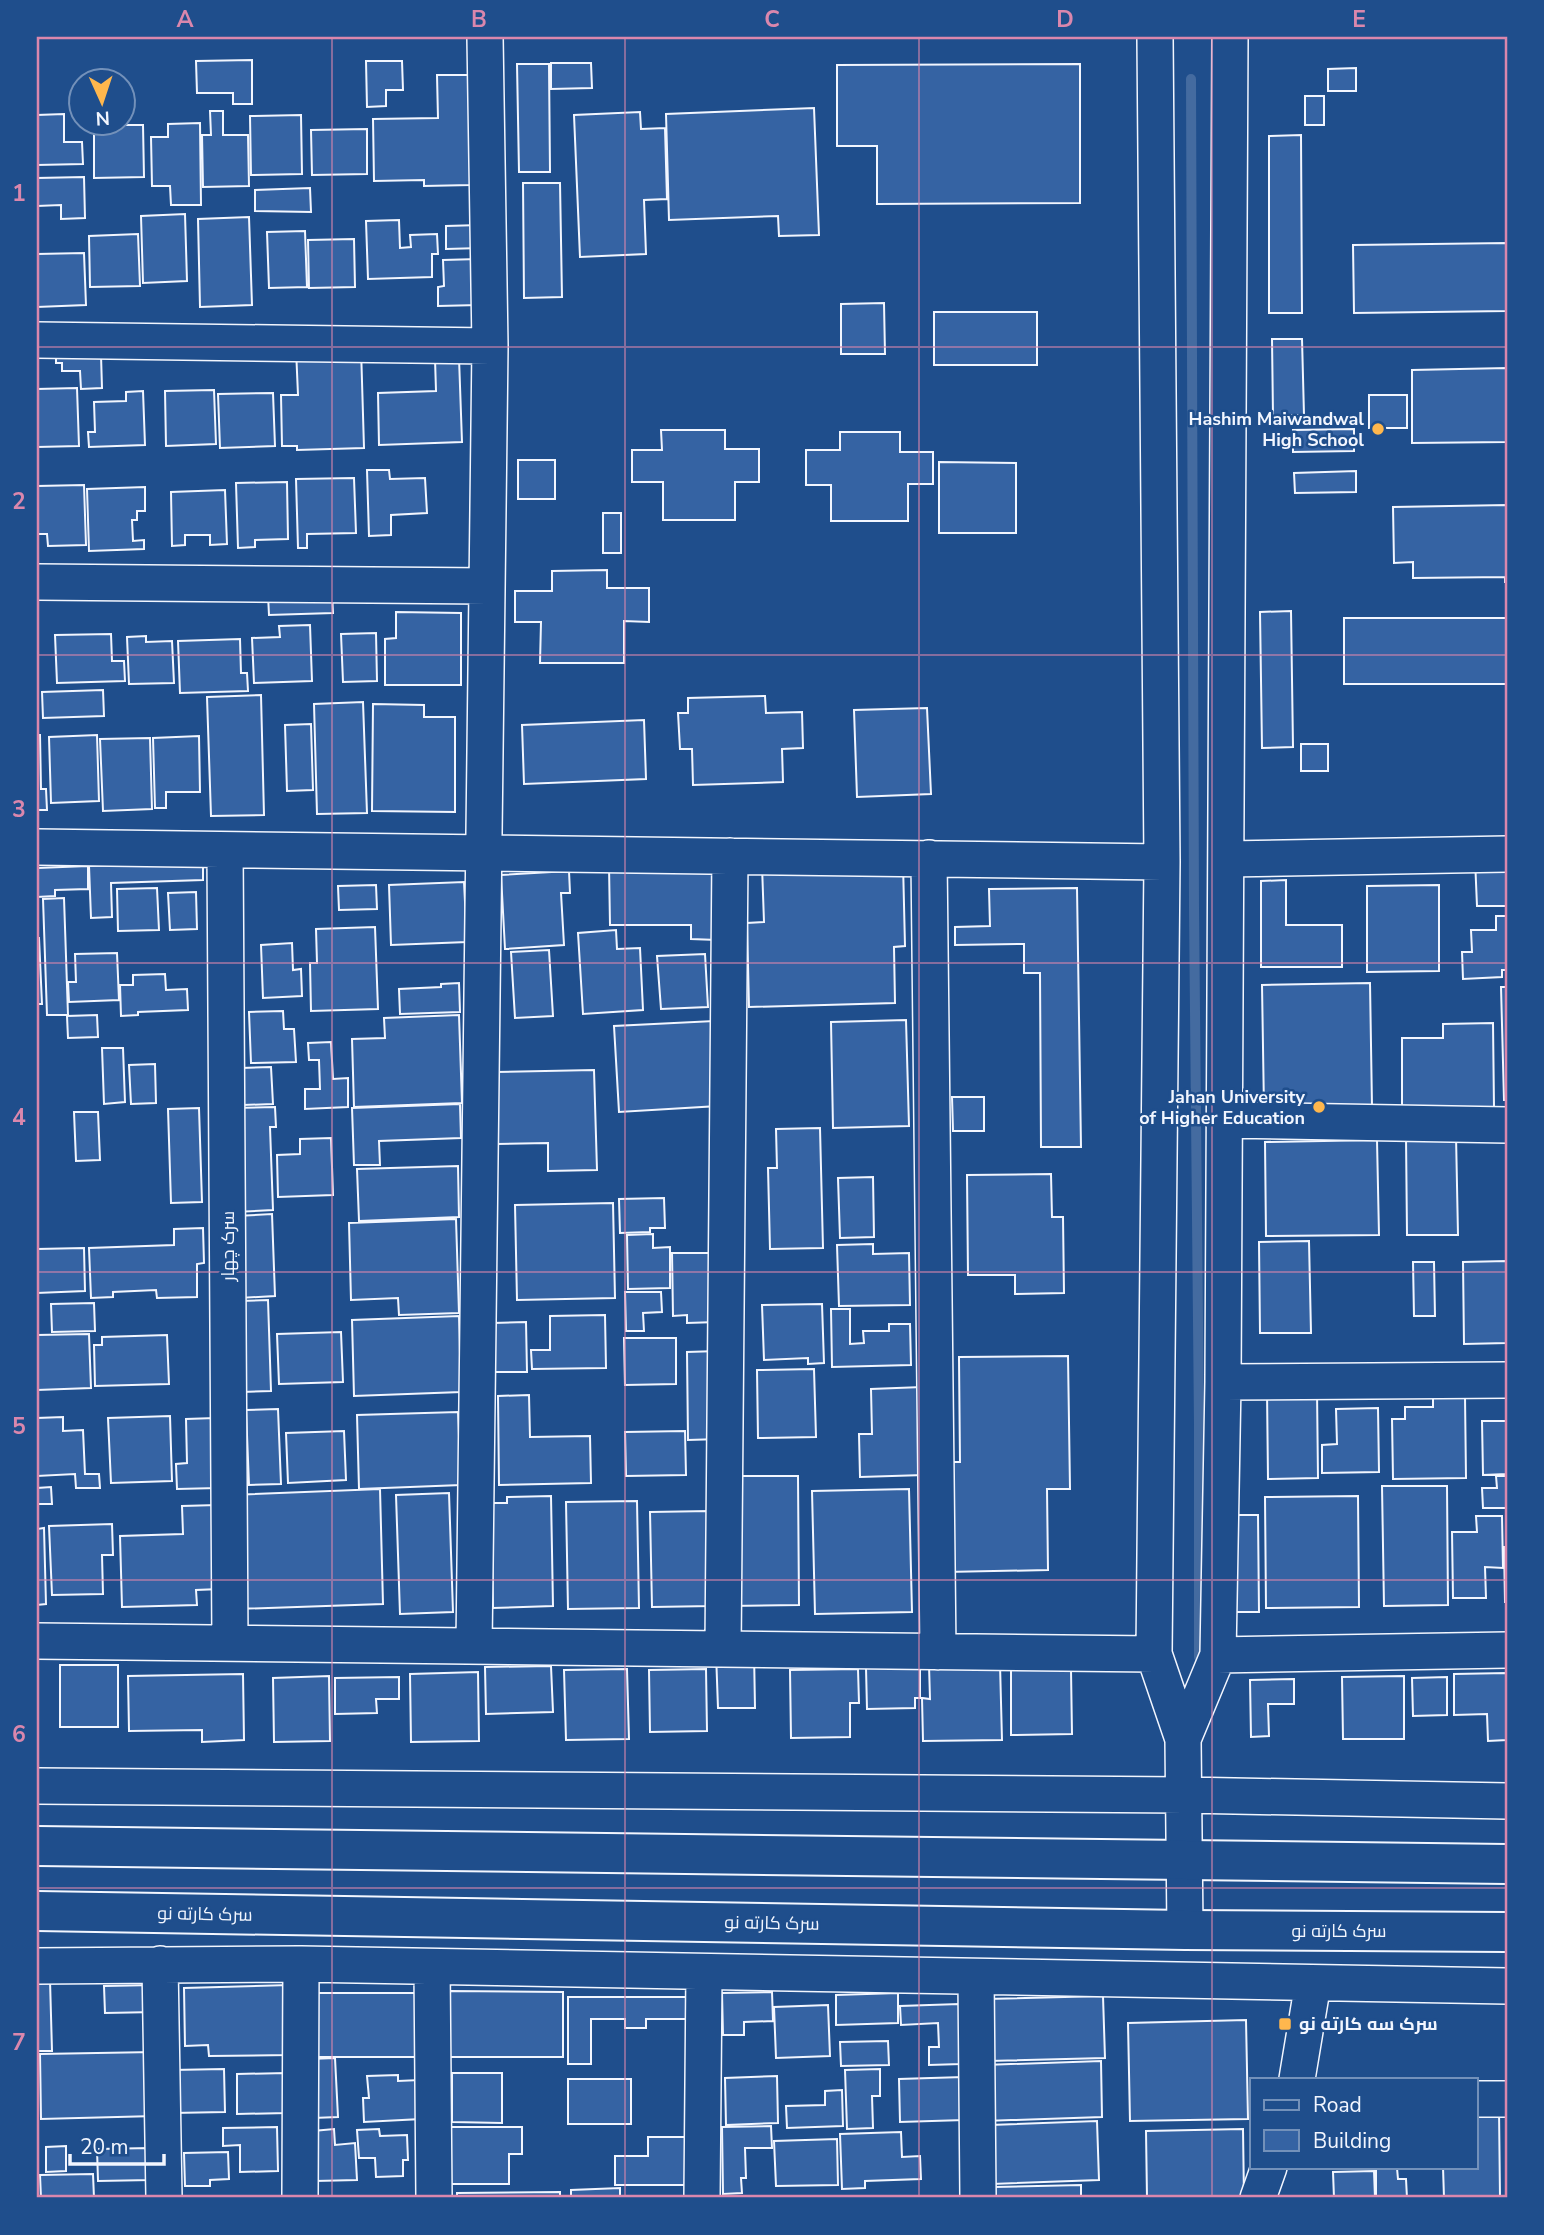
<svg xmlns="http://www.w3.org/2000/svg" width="1544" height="2235" viewBox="0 0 1544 2235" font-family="'Nunito Sans',Cairo,sans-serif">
<rect width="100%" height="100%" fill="#1f4e8c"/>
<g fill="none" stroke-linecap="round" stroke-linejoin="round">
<path stroke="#446ba0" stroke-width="10" d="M1191 79 1194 908 1199 1425V1657"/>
</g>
<path fill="#3563a3" stroke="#f2f6ff" stroke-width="2" d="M252 60V104H233V93H197L196 61Z
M366 61H402L403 90H386V106L367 107Z
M551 63H591L592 88 551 89Z
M517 64H549L550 172H519Z
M1080 64V203L877 204V146H837V65Z
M1356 68V91H1328V69Z
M437 75H470L471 185 424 186V180L374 181 373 119 438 118Z
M1305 96H1324V125H1305Z
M814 108 819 235 779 236 778 216 669 220 666 114Z
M210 111H223V135H248L249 186 203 187 202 135H211Z
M640 112 641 129 665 128 667 199 644 200 646 254 580 257 574 115Z
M64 114V142H82L83 164 37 165V115Z
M301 115 302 174 251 175 250 116Z
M200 123 201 205H171L170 186H152L151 137H168V124Z
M94 125H143L144 177 94 178Z
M367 129V174L312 175 311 130Z
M1301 135 1302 313H1269V136Z
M84 177 85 218 61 219V205L37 206V178Z
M523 183H560L562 297 524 298Z
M310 188 311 212 255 211V190Z
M185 214 187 281 143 283 141 216Z
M249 217 252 305 200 307 198 219Z
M399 220 400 248 411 247 410 235 437 234 438 254H432V277L368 279 366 221Z
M480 225 481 248 446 249V226Z
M305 231 307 287 269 288 267 232Z
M138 234 140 286 90 287 89 236Z
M354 239 355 287 309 288 308 240Z
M1507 243V311L1354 313 1353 245Z
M84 253 86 305 37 307V254Z
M478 259 479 305 438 306V287L444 286 443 260Z
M884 303 885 354H841V304Z
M934 312H1037V365H934Z
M1272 339H1302L1304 415 1273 416Z
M361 348 364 448 297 450V446H282L281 395H298L296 349Z
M101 355 102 388 81 389 80 371H62V363H56V356Z
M459 358 462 442 379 445 378 393 436 391 435 359Z
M1507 368V442L1412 443V370Z
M77 388 79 446 37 447V389Z
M214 390 216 444 166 446 165 391Z
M143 391 145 445 89 447 88 432H95L94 402 126 401V392Z
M273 393 275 446 220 448 218 394Z
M1369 395H1407V428H1369Z
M1354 429V451L1293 452V430Z
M661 430H725V449H759V482H735V520H663V482H632V450H662Z
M840 432H900V452H933V484H908V521H831V485H806V450H840Z
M518 460H555V499H518Z
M939 462 1016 463V533H939Z
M367 470H389L390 479 425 478 427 513 391 515V535L369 536Z
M1356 471V492L1295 493 1294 473Z
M354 478 356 533 307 534V548H298L296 479Z
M287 482 288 539 255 540V547L238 548 236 483Z
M84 485 86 545 48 546 47 534H37V486Z
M145 487V511H137V520H132L133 541 144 540V549L89 551 87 489Z
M225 490 227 544 210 545V535H185V545L172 546 171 492Z
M1507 505V582H1505V577L1413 578V562L1394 563 1393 507Z
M603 513H621V553H603Z
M607 570V588H649V622L624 621V663H540L541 622H515V591H552V571Z
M332 593 333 613 269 615 268 595Z
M1291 611 1293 747 1262 748 1260 612Z
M396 612 461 613V685H385V639L396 638Z
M1344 618H1507V684H1344Z
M310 625 312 681 254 683 252 638 280 637 279 626Z
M376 633 377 681 343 682 341 634Z
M111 634 112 661H124L125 681 57 683 55 635Z
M146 636V642L172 641 174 683 129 684 127 637Z
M240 639 241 673H247L248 691 180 693 178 641Z
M103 690 104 716 43 718 42 692Z
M261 695 264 815 211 816 207 697Z
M765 696 766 713 802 712 803 748 782 749 783 782 693 785 692 749H680L678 713H688V698Z
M363 702 367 813 317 814 314 704Z
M373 704 424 705V717H455V812L372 811Z
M927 708 931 794 857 797 854 710Z
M644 720 646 779 524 784 522 725Z
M311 724 313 790 287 791 285 725Z
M37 735H40L41 789H46L47 810H37Z
M97 735 99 801 51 803 49 737Z
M199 736 200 792H166V808H155L153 738Z
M150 738 152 809 103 811 100 739Z
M1301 744H1328V771H1301Z
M1507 858V906H1477L1475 859Z
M203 862V880L111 883 112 917 91 918 89 866Z
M903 863 905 946 894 947 895 1003 749 1007 747 923 764 922 762 866Z
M717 864V940L691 939V925H610L609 865Z
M88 866V889L55 890V896L37 897V868Z
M569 871 570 893H561L564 945 505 949 501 875Z
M1286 880V925H1342V967H1261V881Z
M464 882 467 942 391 945 389 885Z
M376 885 377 909 339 910 338 886Z
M1439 885V971L1367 972V886Z
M157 888 159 930 118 931 117 889Z
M1077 888 1081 1147H1041L1040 973H1024V944L955 945V927L990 926 989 889Z
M196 892 197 929 170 930 168 893Z
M64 898 68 1015H47L43 899Z
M1496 916H1507V970H1502V977L1463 979 1462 952H1472L1471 930H1496Z
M375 927 378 1009 311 1011 310 963H317L316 929Z
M616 930 617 949 640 948 643 1010 583 1014 578 933Z
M37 938H39L42 1004H37Z
M292 943 293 970 301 969 302 996 263 998 261 945Z
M549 950 553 1016 515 1018 511 952Z
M117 953 119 1000 69 1002 68 982H76L75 954Z
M705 954 708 1007 661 1009 657 956Z
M165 974 166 990 187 989 188 1010 138 1012V1015L121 1016 120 985H133V975Z
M459 983 460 1012 400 1014 399 989 441 987V984Z
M1370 983 1372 1107 1264 1109 1262 985Z
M1501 987H1507V1100H1504Z
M283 1011 284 1029H294L296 1062 251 1063 249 1012Z
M97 1015 98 1037 68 1038 67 1016Z
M459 1015 462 1103 354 1107 352 1039 385 1038 384 1018Z
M906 1020 909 1126 833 1128 831 1022Z
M714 1021 718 1106 619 1112 614 1026Z
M1493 1023 1494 1108H1402V1038H1443V1024Z
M331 1042 333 1079 348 1078V1107L305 1109V1089H320L319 1060H309L308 1043Z
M102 1048H123L125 1102 104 1104Z
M155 1064 156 1103 131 1104 129 1065Z
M271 1067 273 1104 243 1105 241 1068Z
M594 1070 597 1170 548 1171V1143L497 1144 496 1072Z
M952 1097H984V1131H953Z
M460 1104 461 1138 379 1141 380 1165H354L352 1108Z
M275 1107 276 1127H270L273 1210 235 1212 232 1108Z
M199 1108 202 1202 171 1203 168 1109Z
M74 1112H98L100 1160 76 1161Z
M820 1128 823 1248 770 1249 768 1168H777L776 1129Z
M1456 1135 1458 1235H1407L1406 1136Z
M331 1138 333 1195 278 1197 277 1155 300 1154V1139Z
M1377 1140 1379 1235 1266 1236 1265 1142Z
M458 1166 459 1217 359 1221 357 1169Z
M1051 1174 1052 1217H1063L1064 1293 1015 1294V1275H968L967 1175Z
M873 1177 874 1237 840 1238 838 1178Z
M664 1198 665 1228H650V1232L620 1233 619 1199Z
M613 1203 615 1298 517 1300 515 1205Z
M272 1214 275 1296 239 1298 236 1216Z
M456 1219 459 1313 399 1315 398 1298 351 1300 349 1223Z
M203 1228 204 1263 197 1264V1297L157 1298 156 1290 113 1292V1297L91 1298 89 1248 174 1245V1229Z
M653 1234V1248L670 1247V1288L628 1289 627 1235Z
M1309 1241 1311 1333H1260L1259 1242Z
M873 1244V1254L909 1253 910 1305 839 1306 837 1245Z
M84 1248 85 1291 37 1293V1249Z
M672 1253H716L717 1322 687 1323V1315L673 1316Z
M1507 1261V1343L1464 1344 1463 1262Z
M1413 1262H1434L1435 1316H1414Z
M625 1292H661L662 1312 643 1313 644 1331H626Z
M268 1300 271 1391 242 1392 239 1301Z
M94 1303 95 1331 52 1332 51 1304Z
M822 1304 824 1363 808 1364V1358L764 1360 762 1305Z
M831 1309H850V1344L864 1343 863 1331H889V1324H910L911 1365 832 1367Z
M605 1315 606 1368 532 1369 531 1350H550V1316Z
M459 1316 461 1392 354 1396 352 1320Z
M526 1322 527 1372H494L493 1323Z
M341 1332 343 1382 279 1384 277 1334Z
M89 1334 91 1388 37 1390V1335Z
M167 1335 169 1384 95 1386 94 1345H102V1337Z
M624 1338H676V1384L625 1385Z
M718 1351 720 1439 688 1440 687 1352Z
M1068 1356 1070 1489H1047L1048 1570 946 1572 944 1462H960L959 1357Z
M814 1369 816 1437 758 1438 757 1370Z
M922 1387 924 1475 860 1477 859 1434H872L871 1389Z
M1317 1390 1318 1478 1268 1479 1267 1391Z
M529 1395 530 1437 590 1436 591 1483 499 1485 498 1396Z
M1433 1396H1465L1466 1478 1393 1479 1392 1419H1405V1407H1433Z
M1378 1408 1379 1472 1322 1473V1445L1337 1444 1336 1409Z
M278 1409 281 1484 249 1485 246 1410Z
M458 1412 461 1485 359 1489 357 1415Z
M170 1416 172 1481 111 1483 108 1418Z
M63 1417V1431L83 1430 85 1474H99L100 1488H76L75 1474 37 1476V1418Z
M215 1418 218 1488 177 1489 176 1464 187 1463 186 1419Z
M1482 1421H1507V1474L1483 1475Z
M344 1431 346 1480 288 1483 286 1433Z
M685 1431 686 1475 626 1476 625 1432Z
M728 1476H798L799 1605 729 1606Z
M1496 1476H1507L1506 1508H1483L1482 1488H1497Z
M1382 1486H1447L1448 1605 1384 1606Z
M51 1487 52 1504H37V1488Z
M380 1489 383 1604 236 1609 232 1495Z
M909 1489 912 1612 815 1614 812 1491Z
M449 1493 453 1612 400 1614 396 1495Z
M551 1496 553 1606 493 1608 491 1503H507V1497Z
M1358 1496 1359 1607 1266 1608 1265 1497Z
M637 1501 639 1608 568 1609 566 1502Z
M217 1505 220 1589 196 1590 197 1605 122 1607 120 1536 183 1534 182 1506Z
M710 1511 712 1606 652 1607 650 1512Z
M1228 1515H1258L1259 1612H1229Z
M1476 1516H1502L1503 1568 1485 1567 1486 1598H1453L1452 1532H1477Z
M112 1524 113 1555H102L103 1594 52 1595 49 1526Z
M44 1528 46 1604 37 1605V1529Z
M1504 1547H1507V1602H1505Z
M754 1652 755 1708H718L716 1653Z
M1000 1664 1002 1740 923 1741 922 1698 930 1699 929 1665Z
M60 1665H118V1727H60Z
M551 1666 553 1712 486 1714 485 1667Z
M920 1667V1698H915V1708L867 1709 866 1668Z
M627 1669 629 1739 566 1740 564 1670Z
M706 1669 707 1731 650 1732 649 1670Z
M858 1669 859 1703H850V1737L791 1738 790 1670Z
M1011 1670H1071L1072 1734 1011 1735Z
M478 1672 479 1741 411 1742 410 1674Z
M1507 1673V1740L1488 1741 1487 1714 1454 1715V1674Z
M243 1674 244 1740 202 1742V1730L129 1731 128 1676Z
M329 1676 330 1741 274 1742 273 1678Z
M1404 1676V1739H1343L1342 1677Z
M399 1677V1699H376L377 1713 335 1714V1678Z
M1447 1677V1715L1413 1716 1412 1678Z
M1294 1679V1704H1268L1269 1736 1251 1737 1250 1680Z
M37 1980H50L52 2051H37Z
M155 1985 156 2012 105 2013 104 1986Z
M289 1985 290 2055 209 2056 208 2045 185 2046 184 1988Z
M449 1991 563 1992V2057H449Z
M772 1992 773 2021 744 2022V2035H723L722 1993Z
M315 1993H419L418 2057H315Z
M898 1993V2023L836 2025V1995Z
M1103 1996 1105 2058 988 2061 986 1999Z
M568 1997H689V2019H646V2028H625V2019H591V2064H568Z
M959 2004 961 2064 929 2065V2047H939L938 2023 901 2025 900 2006Z
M828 2005 830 2056 776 2058 774 2007Z
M1246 2020 1248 2119 1130 2121 1128 2023Z
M888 2041 889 2065 841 2066 840 2042Z
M154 2052 155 2116 41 2119 40 2054Z
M335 2058 338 2117 313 2118 310 2059Z
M1101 2061 1102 2117 985 2121 984 2065Z
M224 2069 225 2112 173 2113 172 2070Z
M880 2069V2096H872L873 2128 847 2129 845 2070Z
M286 2073 287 2113 237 2114V2074Z
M452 2073H502V2123L452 2122Z
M398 2075V2081L420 2080 421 2119 364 2122 363 2098H369L367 2076Z
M777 2076 778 2123 726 2125 725 2078Z
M963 2077 964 2120 900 2122 899 2079Z
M568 2079H631V2124H568Z
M842 2090 843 2126 787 2128 786 2106 825 2105V2091Z
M1499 2108 1500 2198H1444L1443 2167H1476V2109Z
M1097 2121 1099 2180 992 2184 990 2125Z
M771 2126 772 2148H745L746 2178H741L742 2193 723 2194 722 2127Z
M277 2127 278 2171 240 2172V2145L223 2146V2128Z
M446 2127H522V2154H509V2184H446Z
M334 2129 335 2145 355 2143 357 2180 315 2181 313 2131Z
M379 2129 380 2136 407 2135 408 2160H403V2176L376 2177 375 2158H359L357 2130Z
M1243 2129 1244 2198H1147L1146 2131Z
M901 2132 902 2157 920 2156 921 2179 865 2181V2188L842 2189 840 2134Z
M648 2137H691L692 2185H615V2156H648Z
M837 2139 838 2185 776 2186 774 2141Z
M66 2146V2171L46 2172V2147Z
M151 2148V2180L98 2181 97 2149Z
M228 2152 229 2179 210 2180V2186H185L184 2153Z
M1397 2168 1398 2179H1406L1407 2198H1376V2169Z
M1374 2171 1375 2198H1334L1333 2172Z
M93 2174 94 2198H41L40 2175Z
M1081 2185V2198H994V2187Z
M620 2188V2198H571V2190Z
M560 2192V2198H457V2193Z"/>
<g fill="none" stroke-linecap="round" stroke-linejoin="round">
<g stroke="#f2f6ff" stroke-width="38">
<path id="minor" d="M1155 37 1162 862 1154 1654 1183 1739 1185 1930
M37 340 490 346
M37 582 487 586
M37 847 1162 862
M225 850 230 1643
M929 858 938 1652
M1227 859 1507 854
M1223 1120 1507 1125
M1223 1382 1507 1380
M37 1641 1154 1654
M474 1646 490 346 485 37
M723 1649 730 856
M1218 1655 1507 1650
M1183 1739 1218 1655 1223 1382 1230 37
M37 1786 1184 1795 1507 1801
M160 1964 164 2198
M37 1966 301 1964 1507 1986
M432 1967 434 2198
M976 1977 978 2198
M1297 2079 1313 1983
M1476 2099H1507
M300 2198 301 1964
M702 2198 704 1972
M1258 2198 1269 2167"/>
</g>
<g stroke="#f2f6ff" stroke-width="42">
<path id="highway" d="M37 1846 1507 1864
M37 1911 1185 1930 1507 1932"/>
</g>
<use href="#minor" stroke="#1f4e8c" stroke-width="35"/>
<use href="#highway" stroke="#1f4e8c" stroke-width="38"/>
</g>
<path fill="none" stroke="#da87ad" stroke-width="2" stroke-opacity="0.55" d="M332 37V2198M625 37V2198M919 37V2198M1212 37V2198M37 347H1507M37 655H1507M37 963H1507M37 1272H1507M37 1580H1507M37 1888H1507"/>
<g fill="#ffb74d" stroke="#1f4e8c" stroke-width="2.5">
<circle cx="1378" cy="429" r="7"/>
<circle cx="1319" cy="1107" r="7"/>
<rect x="1278" y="2017" width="14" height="14" rx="3.5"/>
</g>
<g text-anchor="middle" stroke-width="5" stroke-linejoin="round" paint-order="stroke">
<g font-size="18" font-weight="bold" fill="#f2f6ff" stroke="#1f4e8c" text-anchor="end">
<text x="1364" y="425">Hashim Maiwandwal<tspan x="1364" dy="21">High School</tspan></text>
<text x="1305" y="1103">Jahan University<tspan x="1305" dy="21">of Higher Education</tspan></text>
<text x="1299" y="2030" text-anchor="start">سرک سه کارته نو</text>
</g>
<g font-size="18" fill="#f2f6ff" stroke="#1f4e8c">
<text transform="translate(228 1246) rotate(-90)" y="6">سرک چهار</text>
<text transform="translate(205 1914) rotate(1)" y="6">سرک کارته نو</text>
<text transform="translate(772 1923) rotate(1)" y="6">سرک کارته نو</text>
<text x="1339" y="1937">سرک کارته نو</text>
</g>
</g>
<rect width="1544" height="2235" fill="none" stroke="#1f4e8c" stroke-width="77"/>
<rect x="1250" y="2078" width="228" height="91" fill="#1f4e8c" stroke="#7391ba" stroke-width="2"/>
<rect x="1264" y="2100" width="35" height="10" fill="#1f4e8c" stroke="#7391ba" stroke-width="2"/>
<text x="1313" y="2112" font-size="21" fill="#f2f6ff">Road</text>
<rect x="1264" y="2130" width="35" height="21" fill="#3563a3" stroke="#7391ba" stroke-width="2"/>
<text x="1313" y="2148" font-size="21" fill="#f2f6ff">Building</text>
<g transform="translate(102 102) rotate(177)"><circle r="33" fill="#1f4e8c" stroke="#7391ba" stroke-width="2"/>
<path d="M0-5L12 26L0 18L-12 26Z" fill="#ffb74d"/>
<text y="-10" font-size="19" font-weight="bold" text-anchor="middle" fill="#f2f6ff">N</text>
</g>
<path d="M70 2154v10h94v-10" fill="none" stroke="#f2f6ff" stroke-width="3.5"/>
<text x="80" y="2154" font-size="21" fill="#f2f6ff" stroke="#1f4e8c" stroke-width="5" paint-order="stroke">20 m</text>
<rect x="38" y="38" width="1468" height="2158" fill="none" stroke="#da87ad" stroke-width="2.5"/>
<g font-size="23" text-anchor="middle" font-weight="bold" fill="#da87ad">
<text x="185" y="27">A</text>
<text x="479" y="27">B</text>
<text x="772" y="27">C</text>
<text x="1065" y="27">D</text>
<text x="1359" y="27">E</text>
<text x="19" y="201">1</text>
<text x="19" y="509">2</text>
<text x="19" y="817">3</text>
<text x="19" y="1125">4</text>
<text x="19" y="1434">5</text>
<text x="19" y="1742">6</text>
<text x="19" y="2050">7</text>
</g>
</svg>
